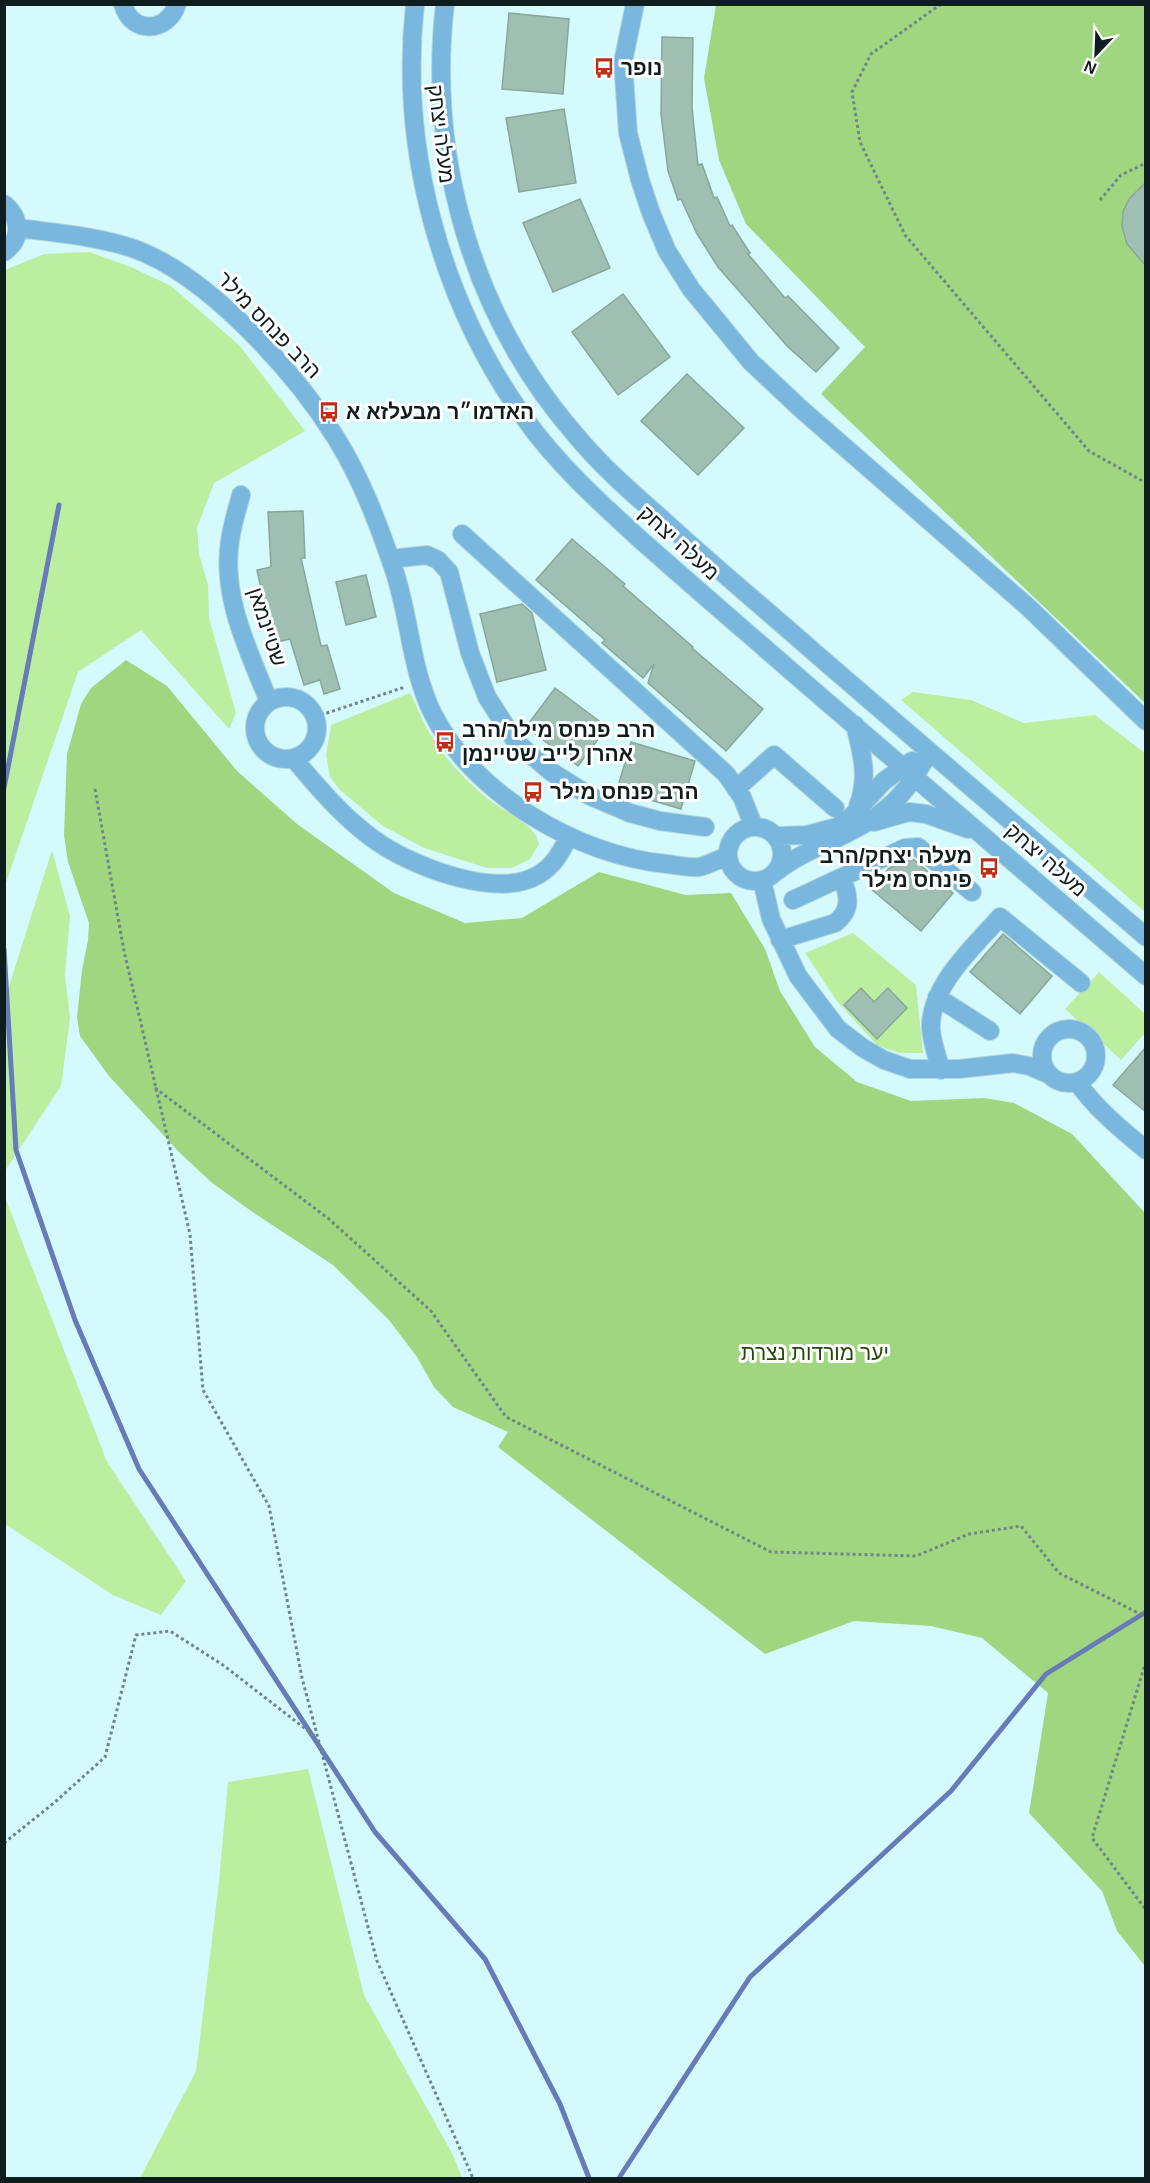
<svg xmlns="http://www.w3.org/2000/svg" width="1150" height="2183" viewBox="0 0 1150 2183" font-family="Helvetica,Heebo,sans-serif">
<rect width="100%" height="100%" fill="#d5fafd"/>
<path fill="#bbee9f" d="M89 252 131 267 171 286 240 346 305 431 214 483 197 528 199 554 208 585 209 618 236 713 229 729 141 630 78 672 5 886V270L44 254Z
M913 692 971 700 1024 723 1095 715 1145 753V912L901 700Z
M410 693C417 706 422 721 430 734 445 759 466 781 488 799 504 812 535 823 539 844L530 859 512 868H487L424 848 383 826 340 790 330 777 326 755 331 725Z
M52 850 70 916 65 975 70 1018 61 1086 5 1171V999Z
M853 933 916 985 923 1053H899L877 1045 836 1000 805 953Z
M1099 972 1145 1014V1033L1121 1060 1065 1009Z
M5 1197 107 1462 186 1581 161 1615 113 1595 5 1524Z
M308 1769 364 1995 453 2155 462 2178H140L196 2071 219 1882 228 1782Z"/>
<path fill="#9fd67f" d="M716 5H1145V703L821 394 865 347 746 224 719 160 704 78Z
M126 660 167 686 237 771 297 824 394 893 465 923 522 918 599 872 686 895 731 893 765 949 780 991 815 1047 857 1082 911 1101 984 1098 1014 1103 1072 1134 1145 1213V1966L1117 1931 1102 1891 1029 1813 1048 1693 982 1638 931 1626 854 1621 765 1654 498 1447 508 1432 453 1407 434 1387 417 1357 389 1320 333 1265 251 1211 211 1182 179 1152 109 1076 80 1036 77 1017 82 970 88 940 89 923 68 862 64 835 67 754 81 704 91 688Z"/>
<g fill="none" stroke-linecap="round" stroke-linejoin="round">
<path stroke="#667bb8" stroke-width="5" d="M4 788 59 505
M4 949 16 1150 75 1320 139 1469 375 1832 485 1959 560 2104 589 2178
M619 2178 750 1977 951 1791 1046 1674 1146 1612"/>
</g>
<path fill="#9fbfb2" stroke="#88a79b" stroke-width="1.5" d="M509 13 569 19 563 94 502 89Z
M662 37 693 38 692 108 698 165 702 164 714 198 717 197 730 226 732 225 750 253 748 254 785 298 788 296 839 348 816 372 788 347 718 267 697 234 681 199 678 200 668 171 661 114Z
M564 109 576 183 519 192 506 118Z
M1146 182V266L1127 244 1122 226 1123 212 1129 199Z
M580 199 610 268 553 292 523 223Z
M623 294 670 357 618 395 572 332Z
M687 374 744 428 698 475 641 421Z
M303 511 305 558H301L321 646 327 645 340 689 324 694 320 680 304 685 290 639 273 643 257 570 271 567 268 512Z
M572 539 625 584 623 586 693 647 692 648 763 709 726 751 648 683 654 664 643 678 602 643 605 640 536 580Z
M366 575 376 617 346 625 336 582Z
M522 604 532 613 546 670 497 682 480 614Z
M555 688 607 727 578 766 526 727Z
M631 742 695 761 681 809 617 790Z
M908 859H913L953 893 921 931 871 889 889 868Z
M1003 934 1052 976 1020 1014 970 972Z
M861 988 874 1002 888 988 907 1008 877 1039 844 1005Z
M1146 1047V1112L1113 1085Z"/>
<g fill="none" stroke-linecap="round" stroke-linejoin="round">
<g stroke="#b5d7d9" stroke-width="20">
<path id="minor" d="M123 4C131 35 168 33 177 4
M415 4C407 77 413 149 432 220 451 291 480 356 523 416 556 463 599 502 642 541 696 589 751 636 806 684 919 781 1032 878 1146 976
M445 4C427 158 473 316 574 433 600 465 631 492 662 519 712 565 764 608 815 653 925 748 1035 842 1146 937
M635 4 623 62 628 133 640 180 651 213 667 251 691 289 751 362 801 409 1028 607 1146 721
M4 204C20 217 23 239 4 252
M18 228C56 233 95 236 132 248 207 274 295 372 336 438 361 478 378 523 393 567 410 615 410 668 433 714 474 795 579 856 667 864 677 865 689 868 699 867 708 865 719 859 728 856
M241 495C237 510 232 525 230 541 221 597 249 651 269 702
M462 534 726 774 742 797 754 827
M391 559 427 555 438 560 449 572 470 653 487 697 516 742 550 771 590 796 630 813 660 821 705 827
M255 728a31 31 0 1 1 62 0a31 31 0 1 1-62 0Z
M855 725C862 753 869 778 858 806
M294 759C320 790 348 823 382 845 418 868 498 899 538 875 554 866 561 852 569 836
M736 789 774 755 835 808
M874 822 909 812 926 814 968 829
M728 854a27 27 0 1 1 54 0a27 27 0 1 1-54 0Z
M775 836 807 835 837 827 849 819 884 781 912 761
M777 871C808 847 847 838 878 815 902 798 916 777 929 751
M762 880 771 919 798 976 838 1029 863 1048 884 1060 910 1069H959L1013 1063 1029 1066 1048 1074
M793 900 905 848 918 847 972 892
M780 940 835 923C852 910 849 896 842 878
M937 997 990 1031
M1042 1056a27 27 0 1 1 54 0a27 27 0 1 1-54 0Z
M941 1070C937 1056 932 1043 931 1029 929 986 974 947 1000 917L1081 983
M1077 1082C1096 1109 1121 1129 1146 1150"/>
</g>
<path stroke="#6d8688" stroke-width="3" stroke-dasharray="3 3" stroke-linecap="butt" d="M941 4 871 54 852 92 860 142 905 235 1089 451 1146 483
M1100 200 1121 175 1146 163
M315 717 405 687
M95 789 124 951 190 1234 203 1390 269 1506 302 1678 377 1961 473 2178
M155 1088 329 1219 431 1311 506 1417 771 1552 916 1556 969 1534 1021 1526 1059 1573 1146 1617
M1146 1661 1092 1838 1146 1910
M4 1843 54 1803 105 1757 136 1635 170 1631 223 1665 316 1737"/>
<use href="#minor" stroke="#79b7de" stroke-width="18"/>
</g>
<defs>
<g id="bus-bare" transform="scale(1.62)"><path d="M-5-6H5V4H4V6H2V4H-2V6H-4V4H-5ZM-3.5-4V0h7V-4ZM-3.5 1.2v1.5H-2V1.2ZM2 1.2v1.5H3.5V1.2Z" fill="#bb2f16" stroke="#fff" stroke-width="2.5" paint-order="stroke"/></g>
</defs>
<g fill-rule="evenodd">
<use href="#bus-bare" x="604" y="68"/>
<use href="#bus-bare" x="329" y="412"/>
<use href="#bus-bare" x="445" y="742"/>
<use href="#bus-bare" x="533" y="792"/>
<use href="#bus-bare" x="989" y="868"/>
</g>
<g text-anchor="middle" stroke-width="6" stroke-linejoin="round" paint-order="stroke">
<g font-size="21" font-weight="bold" fill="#0f1d1e" stroke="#fff" text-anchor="start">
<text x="621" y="75">נופר</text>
<text x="346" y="419">האדמו״ר מבעלזא א</text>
<text x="462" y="737">הרב פנחס מילר/הרב<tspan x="462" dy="24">אהרן לייב שטיינמן</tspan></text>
<text x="550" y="799">הרב פנחס מילר</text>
<text x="972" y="863" text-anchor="end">מעלה יצחק/הרב<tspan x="972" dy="24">פינחס מילר</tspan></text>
</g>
<g font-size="21" fill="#0f1d1e" stroke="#fff">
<text transform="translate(441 134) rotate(83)" y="7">מעלה יצחק</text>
<text transform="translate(269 325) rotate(46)" y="7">הרב פנחס מילר</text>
<text transform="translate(679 543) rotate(42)" y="7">מעלה יצחק</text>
<text transform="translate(267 627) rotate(72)" y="7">שטיינמאן</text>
<text transform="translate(1046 860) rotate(41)" y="7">מעלה יצחק</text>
</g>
<g font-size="21" fill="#26480b" stroke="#fff">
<text x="815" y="1360">יער מורדות נצרת</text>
</g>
</g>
<rect width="1150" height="2183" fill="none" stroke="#0f1d1e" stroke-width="12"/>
<g transform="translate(1096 54) rotate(203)" stroke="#ffffff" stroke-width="4.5" paint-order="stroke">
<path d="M0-4.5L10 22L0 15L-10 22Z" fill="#0f1d1e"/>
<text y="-9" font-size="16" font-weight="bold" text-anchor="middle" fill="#0f1d1e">N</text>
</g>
</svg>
